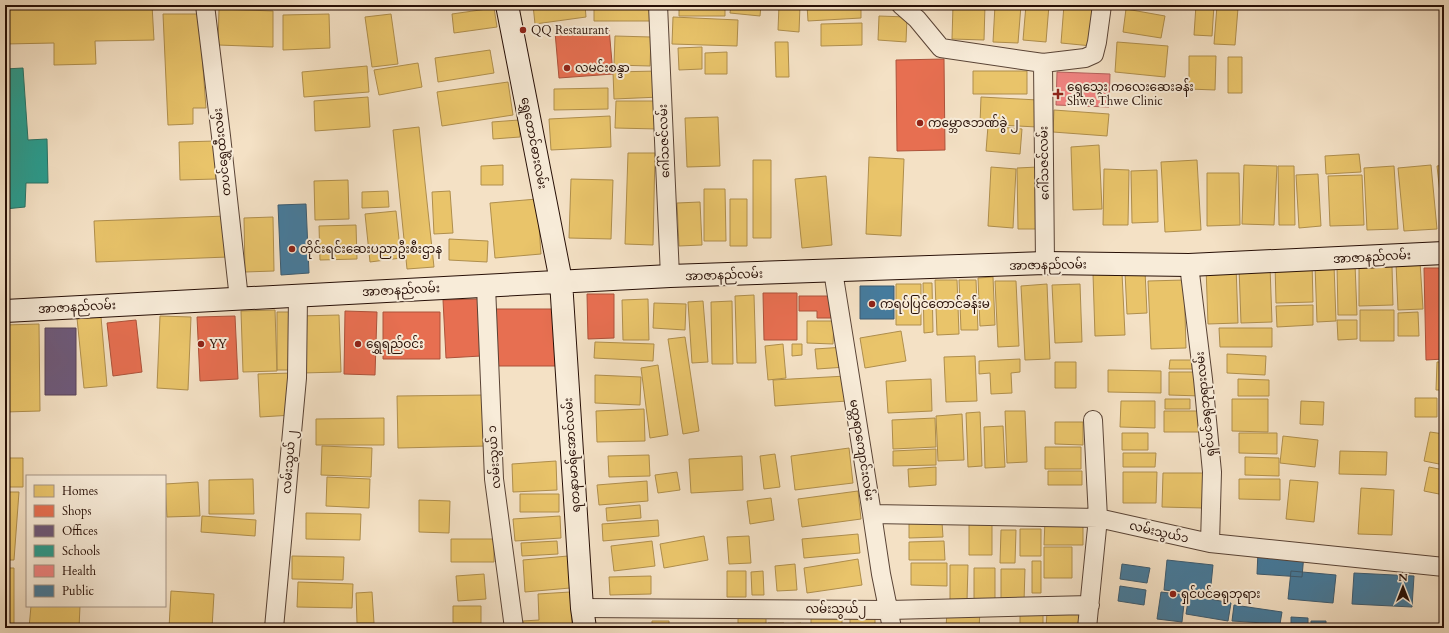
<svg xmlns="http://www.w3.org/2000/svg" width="1449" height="633" viewBox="0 0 1449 633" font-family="Cardo,'Noto Sans Myanmar',serif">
<rect width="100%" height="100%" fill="#f4e1c5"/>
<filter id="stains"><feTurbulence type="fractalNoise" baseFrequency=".005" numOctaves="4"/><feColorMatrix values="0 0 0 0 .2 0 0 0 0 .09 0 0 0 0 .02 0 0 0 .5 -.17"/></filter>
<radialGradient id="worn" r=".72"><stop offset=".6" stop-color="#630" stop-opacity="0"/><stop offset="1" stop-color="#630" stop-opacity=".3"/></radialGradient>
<path fill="#e9c46a" stroke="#af8e4c" d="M5 5H152L154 40 95 41 96 64 54 65V43L5 44Z
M395 5H416V6L396 8Z
M533 5H585L586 17 535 24Z
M594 5H655V21H594Z
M679 5H725V16H679Z
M731 5H761L760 16 730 13Z
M779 5H800L799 32 778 30Z
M807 5H861V18L808 21Z
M953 5H985L984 40 952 39Z
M995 5H1021L1018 43 993 42Z
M1026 5H1049L1046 42 1023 40Z
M1064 5H1096L1092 46 1061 43Z
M1132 5H1155V7H1132Z
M1196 5H1214L1212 36 1194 35Z
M1217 6 1238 8 1235 45 1214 44Z
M494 8 497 27 454 33 452 14Z
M219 9 273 11V47L218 45Z
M1126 9 1165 16 1161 38 1123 32Z
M163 14H199L206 108H193V124L168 125Z
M329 14 330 48 283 50V15Z
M391 14 398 64 372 67 365 17Z
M879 16 907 17 906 42 878 40Z
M673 17 738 20 737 46 672 44Z
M862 23V45L821 46V24Z
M615 36 651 37 650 66 614 65Z
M775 42H788L789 77H776Z
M1117 42 1168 46 1165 77 1115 72Z
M702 47V69L679 70 678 48Z
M490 50 494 73 438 82 435 58Z
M727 52V74H705V53Z
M1189 56H1216L1215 90 1189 89Z
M1228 57H1242V93H1228Z
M418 63 422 87 379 95 374 70Z
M367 66 369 92 304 97 302 72Z
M658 71 660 97 614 99 613 72Z
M973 71H1027V94H973Z
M508 82 513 115 442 126 437 92Z
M608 88V109L554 110V89Z
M368 97 370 127 315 131 314 101Z
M981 97 1038 100 1037 127 980 124Z
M616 101H658V129L615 128Z
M1054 110 1109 114 1107 136 1053 132Z
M610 116 611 147 551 150 549 119Z
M718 117 720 166 687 167 685 118Z
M519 120 520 137 493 139 492 122Z
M988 126 1022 129 1020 154 986 151Z
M419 127 434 267 407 269 393 130Z
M215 141 216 179 180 180 179 142Z
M1099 145 1102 209 1073 210 1071 147Z
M628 153H655L653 245 625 244Z
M1359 154 1361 172 1326 174 1325 156Z
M869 157 904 159 901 236 866 234Z
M753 160H771V238H753Z
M1197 160 1201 230 1165 232 1161 162Z
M503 165V185H481V166Z
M1244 165 1277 166 1274 225 1242 224Z
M1431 165 1437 229 1404 231 1398 168Z
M1444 165V203H1441L1437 166Z
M1278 166H1294L1295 225H1279Z
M1394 166 1398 229 1367 230 1364 168Z
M991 167 1016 169 1013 228 988 226Z
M1038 167 1040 229H1018L1017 168Z
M1104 169 1129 170 1128 225H1103Z
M1157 170 1158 222 1132 223 1131 171Z
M1207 173H1239L1240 225 1207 226Z
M1318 174 1321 226 1299 228 1296 175Z
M1362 175 1364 225 1330 226 1328 176Z
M826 176 832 245 802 248 795 179Z
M571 179 613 180 611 239 569 238Z
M348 180 349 219 315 220 314 181Z
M704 189H725L726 241H704Z
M388 191 389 207 362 208V192Z
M450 191 453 233 434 234 432 192Z
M537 199 541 254 495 258 490 203Z
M730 199H747V246H730Z
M700 202 702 245 679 246 677 203Z
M396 211 401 258 370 262 365 214Z
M226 216 228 257 96 262 94 221Z
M273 217 274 271 245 272 244 218Z
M356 225 357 259 320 260 319 226Z
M449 239 488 241 487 262 449 260Z
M1312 262 1313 302 1276 303 1275 263Z
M1420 262 1423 309 1398 310 1396 263Z
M1355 264 1357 315H1338L1337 265Z
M1315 265H1334L1336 321 1317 322Z
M1236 266 1238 323 1208 324 1206 267Z
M1392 266 1393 305 1359 306V267Z
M1239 267H1270L1272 322 1241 323Z
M1145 271 1147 313 1127 314 1125 272Z
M1122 273 1125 335 1095 336 1093 274Z
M993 277 995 325 980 326 978 278Z
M935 280H957L959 334 937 335Z
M959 280H976L978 330H961Z
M1184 280 1186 348 1151 349 1148 281Z
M995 281H1016L1019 346 998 347Z
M923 283H932L933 332 924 333Z
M896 284H921V325H896Z
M1047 284 1050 359 1025 360 1021 286Z
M1080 284 1082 342 1055 343 1052 285Z
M754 295 756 363H737L735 296Z
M648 299 649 340H623L622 300Z
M703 301 708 362 692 363 688 302Z
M732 301 733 364H712L711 302Z
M654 303 686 304 685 330 653 328Z
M1313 305V325L1277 327 1276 306Z
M275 310 277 371 243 372 241 311Z
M1360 310H1394V341H1360Z
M277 312H296V370H277Z
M1418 312 1419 336H1398V313Z
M339 315 341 372 302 373 299 316Z
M160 316 191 317 188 390 157 388Z
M101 317 107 386 84 388 77 318Z
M1337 320H1357V339L1338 340Z
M807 321H834L833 344 807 343Z
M39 324 40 411 5 412V325Z
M1219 328H1272V347H1220Z
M901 331 906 361 865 368 860 338Z
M685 337 699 431 683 434 668 339Z
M595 342 654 344 653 361 594 358Z
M783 344 786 378 768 380 765 346Z
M792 344H802V355L792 356Z
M845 347 846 367 817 369 815 349Z
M1227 354 1266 356 1265 375 1227 373Z
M975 356 977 401 946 402 944 357Z
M1020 359V372L1011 373 1012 393 991 394 990 373 979 374V361Z
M1170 360H1197V369H1169Z
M1055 362H1076V388H1055Z
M1437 362H1444V390H1436Z
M658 365 668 435 650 438 641 368Z
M1108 370 1161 371V393L1108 392Z
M1169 372H1201V396L1169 395Z
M292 373 293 415 260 417 258 374Z
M595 375 641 377 640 405 595 403Z
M846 376 847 401 775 406 773 380Z
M931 379 932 411 888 413 886 381Z
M1238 379 1269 380V396H1238Z
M486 395 487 446 398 448 397 396Z
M1415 398H1437V417H1415Z
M1165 399H1190V409H1165Z
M1232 399H1268V432L1232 431Z
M1121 401H1155V428L1120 427Z
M1301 401 1324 402 1323 425 1300 424Z
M644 409 645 441 597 442 596 411Z
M1005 411H1025L1027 462 1007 463Z
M1164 411H1203V432H1164Z
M980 412 982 466 968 467 966 413Z
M962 414 964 460 938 461 936 416Z
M384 418V445H316V419Z
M935 418 936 447 893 449 892 420Z
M1055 422H1083V445L1055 444Z
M1003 426 1005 467 985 468 984 427Z
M1430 432 1444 434V465L1424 461Z
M1122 433H1148V450H1122Z
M1239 433H1277V454L1239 453Z
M1283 436 1318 440 1315 467 1280 463Z
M322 446 372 448 371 477 321 475Z
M1045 447H1081V469H1045Z
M849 448 853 483 795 490 791 456Z
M936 449V465L893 466V451Z
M1340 451 1387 452 1386 475 1339 474Z
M1123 453H1156L1155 467H1123Z
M775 454 780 487 764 489 760 456Z
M649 455 650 476 609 477 608 456Z
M742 456 743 490 691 493 689 459Z
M1245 457 1279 458V476L1245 475Z
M5 458H23V487H5Z
M556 461 557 490 513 492 512 464Z
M936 467V485L909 487 908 469Z
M1429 467 1444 470V495L1424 491Z
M1048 471H1082V485H1048Z
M677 472 680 490 658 493 655 475Z
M1123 472H1157L1156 503H1123Z
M1163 473H1203V508L1162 507Z
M327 477 370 479 369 508 326 506Z
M253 479 254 514H209V480Z
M1239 479H1280V500L1239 499Z
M1290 480 1318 482 1314 522 1286 519Z
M647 481 648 501 599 505 597 485Z
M198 482 200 516 167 517 165 484Z
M1361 488 1394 490 1392 535 1358 534Z
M858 491 861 519 802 527 798 499Z
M5 492H19L14 560H5Z
M520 494H559V512H520Z
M771 498 774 520 750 524 747 501Z
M419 500 450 501 449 533 419 532Z
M640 505 641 518 607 521 606 508Z
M306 513 361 514 360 540 306 539Z
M202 516 256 520 255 536 201 532Z
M560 516 561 538 515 541 513 519Z
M658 520 659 536 603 541 602 524Z
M1045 520 1083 521V545H1044Z
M969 521H992V555H969Z
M942 522 943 537 909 538V523Z
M1020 529H1041V556H1020Z
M1001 530H1016L1015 563H1000Z
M858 534 860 553 804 558 802 539Z
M704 536 708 560 664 568 660 544Z
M749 536 751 563 729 564 727 537Z
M451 539H494V562H451Z
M557 541 558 554 522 556 521 543Z
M652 541 655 566 614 571 611 546Z
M944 541 945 560H909V542Z
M1044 547H1072V578H1044Z
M292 556 344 557 343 580 292 579Z
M568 556 570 588 525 592 523 560Z
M858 559 862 585 807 593 804 568Z
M1032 561H1041V593H1032Z
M911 563H947V586L911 585Z
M795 564 797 590 777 591 775 566Z
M950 565H968L967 601H950Z
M5 568H14V626H5Z
M974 568H995V603L974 602Z
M1001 569H1025L1024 602 1001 601Z
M727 571H746V597H727Z
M763 571 764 595H752L751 572Z
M484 574 486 599 458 601 456 576Z
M651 576V594L610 595 609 577Z
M298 582 353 584 352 608 297 607Z
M171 591 214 594 212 628H169Z
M372 592 374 623H357L356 593Z
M570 592 572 628H523V621L539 620 538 594Z
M31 606H80L79 628H29Z
M453 606H481V623H453Z
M947 611H980L979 628H946Z
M1020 612 1043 613V628H1020Z
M1047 612H1079V628H1046Z
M850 616H875V628H850Z
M811 617H842V628H811Z
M738 618H766V628H738Z
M652 621H669V628H652Z
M768 623H784V628H768Z
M801 623V628H785V624Z
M674 624H690V628H674Z
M457 626H504V628H457Z
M699 626H726V628H700Z"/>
<path fill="#e76f51" stroke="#ad523a" d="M609 28 613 74 559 78 555 32Z
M944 59 945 150 897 151 896 60Z
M1424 268H1444V359L1426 360Z
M763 293H797V340H764Z
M587 294H614V338L588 339Z
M799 296H831V318H817V311H799Z
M479 299 481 356 446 358 443 300Z
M492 309H559V366H492Z
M345 311 377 312 375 375 344 374Z
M383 312H440V359H383Z
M235 316 238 379 200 381 197 317Z
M136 320 142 372 113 376 107 323Z"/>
<path fill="#6d597a" stroke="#584357" d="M45 328H76V395H45Z"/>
<path fill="#2a9d8f" stroke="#297266" d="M23 68 28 140 47 139 48 183H26L25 207 5 209V69Z"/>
<path fill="#f28482" stroke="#b5615d" d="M1057 72 1110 74 1109 107 1056 105Z"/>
<path fill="#457b9d" stroke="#3c5b70" d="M306 204 309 273 281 275 278 205Z
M860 286H894V319H860Z
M1258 551 1304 554 1302 577 1257 574Z
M1167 560 1213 565 1210 595 1164 590Z
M1122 564 1150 568 1147 583 1120 579Z
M1291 571 1336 575 1333 603 1288 599Z
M1354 573 1414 576 1412 607 1352 604Z
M1120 586 1146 590 1144 605 1118 601Z
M1161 592 1185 595 1182 622 1157 619Z
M1189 595 1231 603 1228 621 1186 614Z
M1234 605 1282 612 1280 624 1232 621Z
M1291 617 1308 618V628H1291Z
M1311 621H1326V628H1311Z
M1248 626H1282V628H1248Z"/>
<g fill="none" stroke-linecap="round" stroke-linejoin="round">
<g stroke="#5a4436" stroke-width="20">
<path id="street" d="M205 5 221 136 239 299
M658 5 670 276
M901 5 917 19 941 48 1043 63 1085 58 1094 54 1097 42 1102 5
M1043 63 1045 263
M1189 265 1203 379 1212 472 1210 543
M833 271 872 514 881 574 892 628
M486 286 494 479 514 628
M872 514 1098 518 1210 543 1444 567
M582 608 889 610 1090 605
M274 628 297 378 298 296
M1087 628 1098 518 1093 420"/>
</g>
<g stroke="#270f06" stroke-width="24">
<path id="secondary" d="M507 5 561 281 582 608 585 628
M5 311 670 276 1045 263 1189 265 1444 253"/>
</g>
<use href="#street" stroke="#f8ecd9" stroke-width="18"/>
<use href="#secondary" stroke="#f8ecd9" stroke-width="22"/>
</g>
<g fill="#8f2418" stroke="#f8ecd9" stroke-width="1.5">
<circle cx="523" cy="30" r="4"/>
<circle cx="567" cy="68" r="4"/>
<path d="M1056 88h4v4h4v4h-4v4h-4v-4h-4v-4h4z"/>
<circle cx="920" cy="123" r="4"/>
<circle cx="292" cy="249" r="4"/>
<circle cx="872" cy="304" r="4"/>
<circle cx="201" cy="344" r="4"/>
<circle cx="358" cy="344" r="4"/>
<circle cx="1173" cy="594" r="4"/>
</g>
<g text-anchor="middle" stroke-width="4" stroke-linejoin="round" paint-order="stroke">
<g font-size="12" fill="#270f06" stroke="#f8ecd9" text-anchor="start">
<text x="531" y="34">QQ Restaurant</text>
<text x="575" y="72">လမင်းစန္ဒာ</text>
<text x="1067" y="91">ရွှေသွေး ကလေးဆေးခန်း<tspan x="1067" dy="14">Shwe Thwe Clinic</tspan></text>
<text x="928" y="127">ကမ္ဘောဇဘဏ်ခွဲ ၂</text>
<text x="300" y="253">တိုင်းရင်းဆေးပညာဦးစီးဌာန</text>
<text x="880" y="308">ကရပ်ပြင်တောင်ခန်းမ</text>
<text x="209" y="348">YY</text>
<text x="366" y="348">ရွှေရည်ဝင်း</text>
<text x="1181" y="598">ရှင်ပင်ခရုဘုရား</text>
</g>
<g font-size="12" fill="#270f06" stroke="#f8ecd9">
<text transform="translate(664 141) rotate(-92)" y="4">ဂေါ်သဇင်လမ်း</text>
<text transform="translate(534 143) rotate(79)" y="4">ရွှေတောင်ဓားလမ်း</text>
<text transform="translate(222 152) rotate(-96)" y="4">တပင်ရွှေထီးလမ်း</text>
<text transform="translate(1044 163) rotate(-91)" y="4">ဂေါ်သဇင်လမ်း</text>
<text transform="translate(1372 257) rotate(-3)" y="4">အာဇာနည်လမ်း</text>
<text transform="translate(1048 265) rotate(-1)" y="4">အာဇာနည်လမ်း</text>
<text transform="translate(724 275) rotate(-2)" y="4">အာဇာနည်လမ်း</text>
<text transform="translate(401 290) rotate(-3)" y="4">အာဇာနည်လမ်း</text>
<text transform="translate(77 307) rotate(-3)" y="4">အာဇာနည်လမ်း</text>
<text transform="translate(1205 404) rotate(-96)" y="4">ရှင်ပင်ခရုဘုရားလမ်း</text>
<text transform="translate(862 450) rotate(81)" y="4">မတ္တရာကျောင်းလမ်း</text>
<text transform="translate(572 455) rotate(-94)" y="4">ရတနာမာရ်အောင်လမ်း</text>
<text transform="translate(494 457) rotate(-94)" y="4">လမ်းသွယ် ၁</text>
<text transform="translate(289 462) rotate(-85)" y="4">လမ်းသွယ် ၂</text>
<text transform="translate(1159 532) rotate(13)" y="4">လမ်းသွယ်၁</text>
<text x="836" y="613">လမ်းသွယ်၂</text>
</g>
</g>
<rect width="1449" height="633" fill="none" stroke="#f4e1c5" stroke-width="20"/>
<rect x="6" y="6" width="1437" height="621" fill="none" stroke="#270f06" stroke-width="2"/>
<rect x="10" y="10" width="1429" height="613" fill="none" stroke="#270f06"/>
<rect x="26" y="475" width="140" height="132" fill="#f8ecd9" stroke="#a49485"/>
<rect x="34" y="485" width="20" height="12" fill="#e9c46a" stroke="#a49485"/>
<text x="62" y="495" font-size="12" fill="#270f06">Homes</text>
<rect x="34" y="505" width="20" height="12" fill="#e76f51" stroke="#a49485"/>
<text x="62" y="515" font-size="12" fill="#270f06">Shops</text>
<rect x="34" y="525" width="20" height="12" fill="#6d597a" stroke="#a49485"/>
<text x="62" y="535" font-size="12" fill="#270f06">Offices</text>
<rect x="34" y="545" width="20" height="12" fill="#2a9d8f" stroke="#a49485"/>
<text x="62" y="555" font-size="12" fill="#270f06">Schools</text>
<rect x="34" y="565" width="20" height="12" fill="#f28482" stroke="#a49485"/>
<text x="62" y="575" font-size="12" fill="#270f06">Health</text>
<rect x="34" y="585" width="20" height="12" fill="#457b9d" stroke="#a49485"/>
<text x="62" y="595" font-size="12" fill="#270f06">Public</text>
<g transform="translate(1403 587)" stroke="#f8ecd9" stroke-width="3" paint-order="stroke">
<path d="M0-3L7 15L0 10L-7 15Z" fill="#270f06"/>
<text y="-6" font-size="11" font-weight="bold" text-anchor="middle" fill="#270f06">N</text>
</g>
<rect width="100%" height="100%" filter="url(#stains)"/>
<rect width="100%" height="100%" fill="url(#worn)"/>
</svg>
